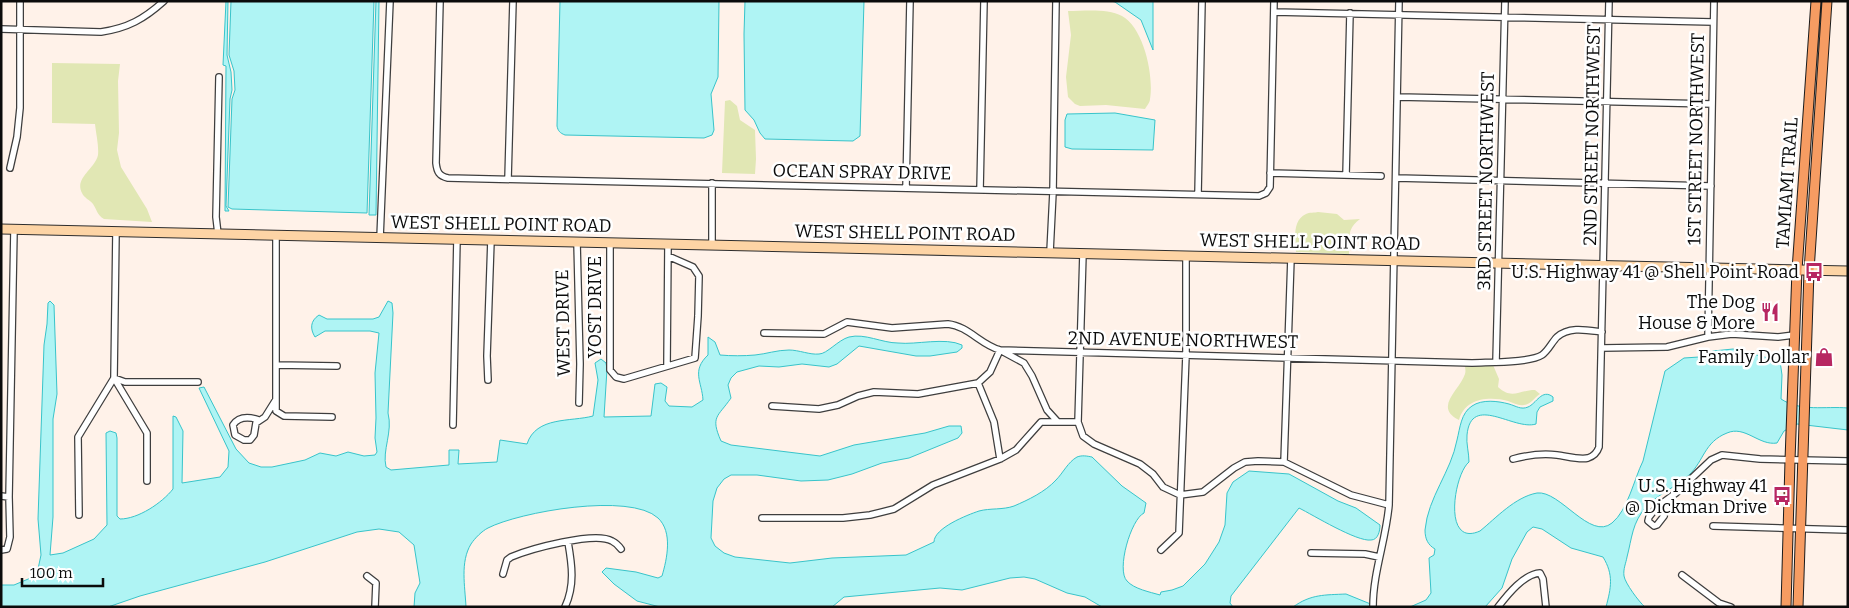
<svg xmlns="http://www.w3.org/2000/svg" width="1849" height="608" viewBox="0 0 1849 608" font-family="Bitter,serif">
<rect width="100%" height="100%" fill="#fff2e9"/>
<path fill="#e1e7b4" d="M1068 11C1084 11 1107 8 1122 16 1144 28 1154 76 1150 99 1150 102 1147 106 1145 109L1106 105 1080 106 1075 104 1068 97 1066 77 1071 35Z
M52 63 120 64 118 81 119 133 117 150 121 167 147 209 152 222 104 219C97 215 97 210 93 204 90 200 84 198 82 193 74 178 95 169 98 155 99 146 96 134 95 124L52 123Z
M730 100 737 106 740 120 755 130 756 159 755 174 722 173 725 101Z
M1318 212 1337 214 1344 220 1360 219C1347 228 1349 239 1349 254L1296 252C1295 241 1292 220 1306 214 1309 212 1315 213 1318 212Z
M1493 365 1499 379 1498 387C1512 400 1519 390 1535 390L1540 394C1534 398 1531 404 1524 405 1518 406 1514 403 1508 401 1489 396 1465 398 1459 420 1433 407 1460 390 1465 374 1466 371 1465 368 1465 366Z"/>
<path fill="#aff4f4" stroke="#38c4ca" d="M226 1H228L227 55 231 72 232 90 230 99 226 206 229 211H225L226 66 223 65Z
M231 1H374L367 213 232 209 228 207 232 99 235 90 234 71 229 55Z
M376 1H379L376 215H369Z
M560 1H719L718 77 711 94 714 130 712 135 704 138 565 135C560 133 558 131 557 126Z
M745 1H864L860 136 853 141 765 139 760 133 754 120 745 110 744 34Z
M1111 1H1153V50L1141 20 1115 2Z
M1115 113 1155 120 1153 150 1072 149 1065 147V120L1067 114Z
M50 301 54 305 57 394 53 419V517L50 555 63 553 94 539 107 525 106 433 110 431 116 433 117 438V516L120 519C138 519 162 503 173 489V416L176 417 183 431 182 483 220 477 228 467 229 451 199 388 204 387 236 449 249 463 261 467H272L305 460 320 453 336 456 348 452 364 456 375 455 377 452 375 438 376 418 375 373 379 333 370 331H325L315 337C310 329 310 321 319 315L327 319H373L379 317 388 301 392 303 393 313 388 413C393 432 382 450 386 467L391 470 449 465V450H459L458 464 497 462 500 440 527 444C536 416 571 422 593 416L598 380 595 363 601 359 606 363 607 369 604 417 651 416 655 384 661 383 667 387 665 401 669 406 692 407 703 400C702 382 691 371 708 355V337L715 342 720 355C731 356 744 356 755 355 766 354 777 350 789 350 799 350 810 355 819 354 827 354 838 340 849 337 865 333 882 343 898 343 916 345 945 337 962 345V348L957 352 930 356H916L859 346 837 364 829 367 802 364 779 367 759 366 737 372 731 378 728 385 731 398C718 417 710 416 721 441L731 445 820 456 854 445 925 433 949 426H961L962 433 958 438 909 458 882 463 852 474 828 480 801 481 757 475H731L724 479 717 488 713 501 711 538 715 546 724 553 735 557 790 563 832 558 906 555 934 542C934 528 967 515 979 511 990 508 1003 510 1014 506 1028 500 1045 492 1056 480 1063 473 1068 462 1077 457 1082 455 1087 456 1092 457L1122 486 1146 503 1144 513C1131 519 1116 570 1127 581 1134 589 1150 592 1160 595L1161 592 1172 590 1183 586 1205 564 1219 542 1225 525 1227 493 1233 482 1249 471 1289 474 1338 501 1356 508 1380 525C1380 531 1378 540 1371 540 1357 542 1313 515 1299 508L1231 596 1230 603 1233 607H1102L1085 597 1067 593 1035 579 1024 577 1010 578 962 590 940 588 844 597 832 607H660L637 601 614 584 602 572 606 568 636 572 658 578 662 576C667 559 673 532 658 518 630 492 519 512 488 528 482 531 475 538 471 544 460 562 465 586 466 607H414L415 593 420 583 414 545 399 532 379 529 357 532 265 562 140 596 108 607H1V585H14L33 577 38 569 41 555 38 519 44 345 47 324 48 303Z
M1733 349 1780 361 1782 375 1781 399C1801 412 1825 406 1848 408V430L1797 424 1784 431 1777 443C1759 446 1745 425 1727 433 1704 442 1704 461 1689 475 1676 487 1658 494 1646 507 1632 523 1632 538 1627 557 1626 563 1623 569 1624 576 1625 583 1639 602 1645 607H1606C1611 588 1614 575 1603 557L1571 548 1542 529 1533 527 1527 532 1512 559 1502 588 1485 607H1410L1426 600 1431 593 1429 558 1434 555 1435 549C1428 545 1425 539 1425 530 1428 497 1451 472 1457 440 1460 428 1461 413 1472 406 1482 399 1498 401 1509 404 1516 406 1521 410 1528 407 1536 404 1542 388 1553 397V401L1540 407 1537 412 1536 424C1514 431 1471 393 1467 435 1466 443 1469 453 1469 462 1454 474 1442 548 1480 531 1496 518 1515 497 1537 493 1560 490 1590 541 1612 523 1628 510 1634 479 1643 461L1665 371 1684 358 1699 357 1713 351Z
M1346 594 1378 607H1293C1311 594 1325 595 1346 594Z"/>
<g fill="none" stroke-linecap="round" stroke-linejoin="round">
<g stroke="#3e3e3e" stroke-width="8">
<path id="street" d="M440 1 436 163C437 172 439 176 448 178L1259 196 1266 193 1270 187 1274 1
M1274 12 1713 22
M1 29 101 32C128 28 144 19 164 1
M1398 97 1712 104
M10 168 17 137 20 108V1
M1270 173 1381 176
M1346 175 1350 13
M1396 178 1711 186
M508 179 513 1
M906 188 910 1
M980 190 984 1
M1198 194 1202 1
M218 234 216 217 219 77
M276 236V411L284 416 332 417
M380 238 390 1
M577 242 580 364 579 403
M610 243V370L616 377 624 379 695 358 698 316 699 276 693 267 668 256
M712 245V183
M1050 252 1053 192 1056 1
M1083 253 1078 422 1083 436 1094 444 1140 464 1153 474 1163 487 1180 495 1203 492 1234 468 1245 462 1258 461 1284 462 1351 495 1389 505
M764 333 824 334 847 322 892 328 948 324C968 326 981 345 1000 350L1472 363C1488 362 1530 363 1542 355 1548 351 1552 342 1557 337 1569 326 1587 330 1602 332
M1708 337 1714 1
M1602 348 1667 347 1708 337 1732 334 1778 337 1794 335
M1496 362 1505 1
M276 365 337 366
M667 366 668 244
M114 378 116 232
M114 378 147 433V481
M114 378 125 382H198
M488 380 487 356 491 240
M978 383 994 422 1000 459
M772 406 819 409 838 405 858 396 874 392 918 394 978 383 990 372 1000 350 1024 363 1032 376 1047 410 1057 421
M259 420C250 417 239 416 233 425L235 435 244 440H250L254 435 256 423 265 417 275 401
M453 425 457 239
M1513 459C1528 455 1541 453 1557 455 1566 456 1579 460 1588 458 1594 456 1597 453 1599 447L1609 1
M1284 462 1291 258
M1 496 9 497
M79 515 78 437 114 378
M1664 516 1657 525 1654 526 1648 521 1649 517 1657 507 1676 493 1711 460 1722 455 1760 459 1848 461
M762 518H843L870 515 894 509 933 485 1000 459 1016 450 1041 422H1078
M1713 526 1848 530
M1 550 7 549 10 537 9 497 14 230
M1161 550 1179 533 1186 355V255
M1311 553 1365 554 1379 557
M503 574 507 560 511 557C530 549 595 531 612 541 616 543 619 546 621 549
M1682 575 1719 603 1731 607
M367 576 376 583 375 607
M565 607C575 585 572 565 568 542
M1373 607C1373 572 1386 540 1389 505L1399 1
M1498 607C1508 594 1524 574 1540 573L1543 579 1546 607"/>
</g>
<g stroke="#2d2d2d" stroke-width="11">
<path id="secondary" d="M1 229 1848 271"/>
</g>
<g stroke="#1c1c1c" stroke-width="11">
<path id="primary" d="M1786 607 1790 460 1797 270 1816 1
M1798 607 1809 271 1827 1"/>
</g>
<use href="#street" stroke="#fff" stroke-width="5.5"/>
<use href="#secondary" stroke="#fdd4a5" stroke-width="9"/>
<use href="#primary" stroke="#f69c62" stroke-width="9"/>
</g>
<defs>
<g id="bus-bare" transform="scale(1.5)"><path d="M-5-6H5V4H4V6H2V4H-2V6H-4V4H-5ZM-3.5-4V0h7V-4ZM-3.5 1.2v1.5H-2V1.2ZM2 1.2v1.5H3.5V1.2Z" fill="#b72762" stroke="#fff" stroke-width="2.5" paint-order="stroke"/></g>
<g id="restaurant-bare" transform="scale(1.5)"><path d="M-5-6h1v4h1v-4h1v4h1v-4h1v5L-1.5 .5V6h-2V.5L-5-1ZM5-6V6H3V1.5H1.5Q1.5-4 5-6Z" fill="#b72762" stroke="#fff" stroke-width="2.5" paint-order="stroke"/></g>
<g id="shop-bare" transform="scale(1.5)"><path d="M-5-2.5h2.3a2.7 3.5 0 0 1 5.4 0H5L5.5 6h-11ZM-1.5-2.5h3a1.5 2.3 0 0 0-3 0Z" fill="#b72762" stroke="#fff" stroke-width="2.5" paint-order="stroke"/></g>
</defs>
<g fill-rule="evenodd">
<use href="#bus-bare" x="1814" y="272"/>
<use href="#restaurant-bare" x="1770" y="312"/>
<use href="#shop-bare" x="1824" y="357"/>
<use href="#bus-bare" x="1782" y="496"/>
</g>
<g text-anchor="middle" stroke-width="5" stroke-linejoin="round" paint-order="stroke">
<g font-size="18" fill="#0b0b0b" stroke="#fff">
<text transform="translate(1592 135) rotate(-89)" y="6">2ND STREET NORTHWEST</text>
<text transform="translate(1696 139) rotate(-89)" y="6">1ST STREET NORTHWEST</text>
<text transform="translate(862 172) rotate(1)" y="6">OCEAN SPRAY DRIVE</text>
<text transform="translate(1486 181) rotate(-89)" y="6">3RD STREET NORTHWEST</text>
<text transform="translate(1787 183) rotate(-86)" y="6">TAMIAMI TRAIL</text>
<text transform="translate(501 224) rotate(1)" y="6">WEST SHELL POINT ROAD</text>
<text transform="translate(905 233) rotate(1)" y="6">WEST SHELL POINT ROAD</text>
<text transform="translate(1310 242) rotate(1)" y="6">WEST SHELL POINT ROAD</text>
<text transform="translate(595 307) rotate(-90)" y="6">YOST DRIVE</text>
<text transform="translate(563 323) rotate(-91)" y="6">WEST DRIVE</text>
<text transform="translate(1183 340) rotate(1)" y="6">2ND AVENUE NORTHWEST</text>
</g>
<g font-size="18" fill="#0b0b0b" stroke="#fff" text-anchor="end">
<text x="1799" y="278">U.S. Highway 41 @ Shell Point Road</text>
<text x="1755" y="308">The Dog<tspan x="1755" dy="21">House &amp; More</tspan></text>
<text x="1809" y="363">Family Dollar</text>
<text x="1767" y="492">U.S. Highway 41<tspan x="1767" dy="21">@ Dickman Drive</tspan></text>
</g>
</g>
<rect width="1849" height="608" fill="none" stroke="#0b0b0b" stroke-width="5"/>
<path d="M22 578v8h81v-8" fill="none" stroke="#0b0b0b" stroke-width="2.5"/>
<text x="30" y="578" font-size="15" fill="#0b0b0b" stroke="#ffffff" stroke-width="4" paint-order="stroke">100 m</text>
</svg>
